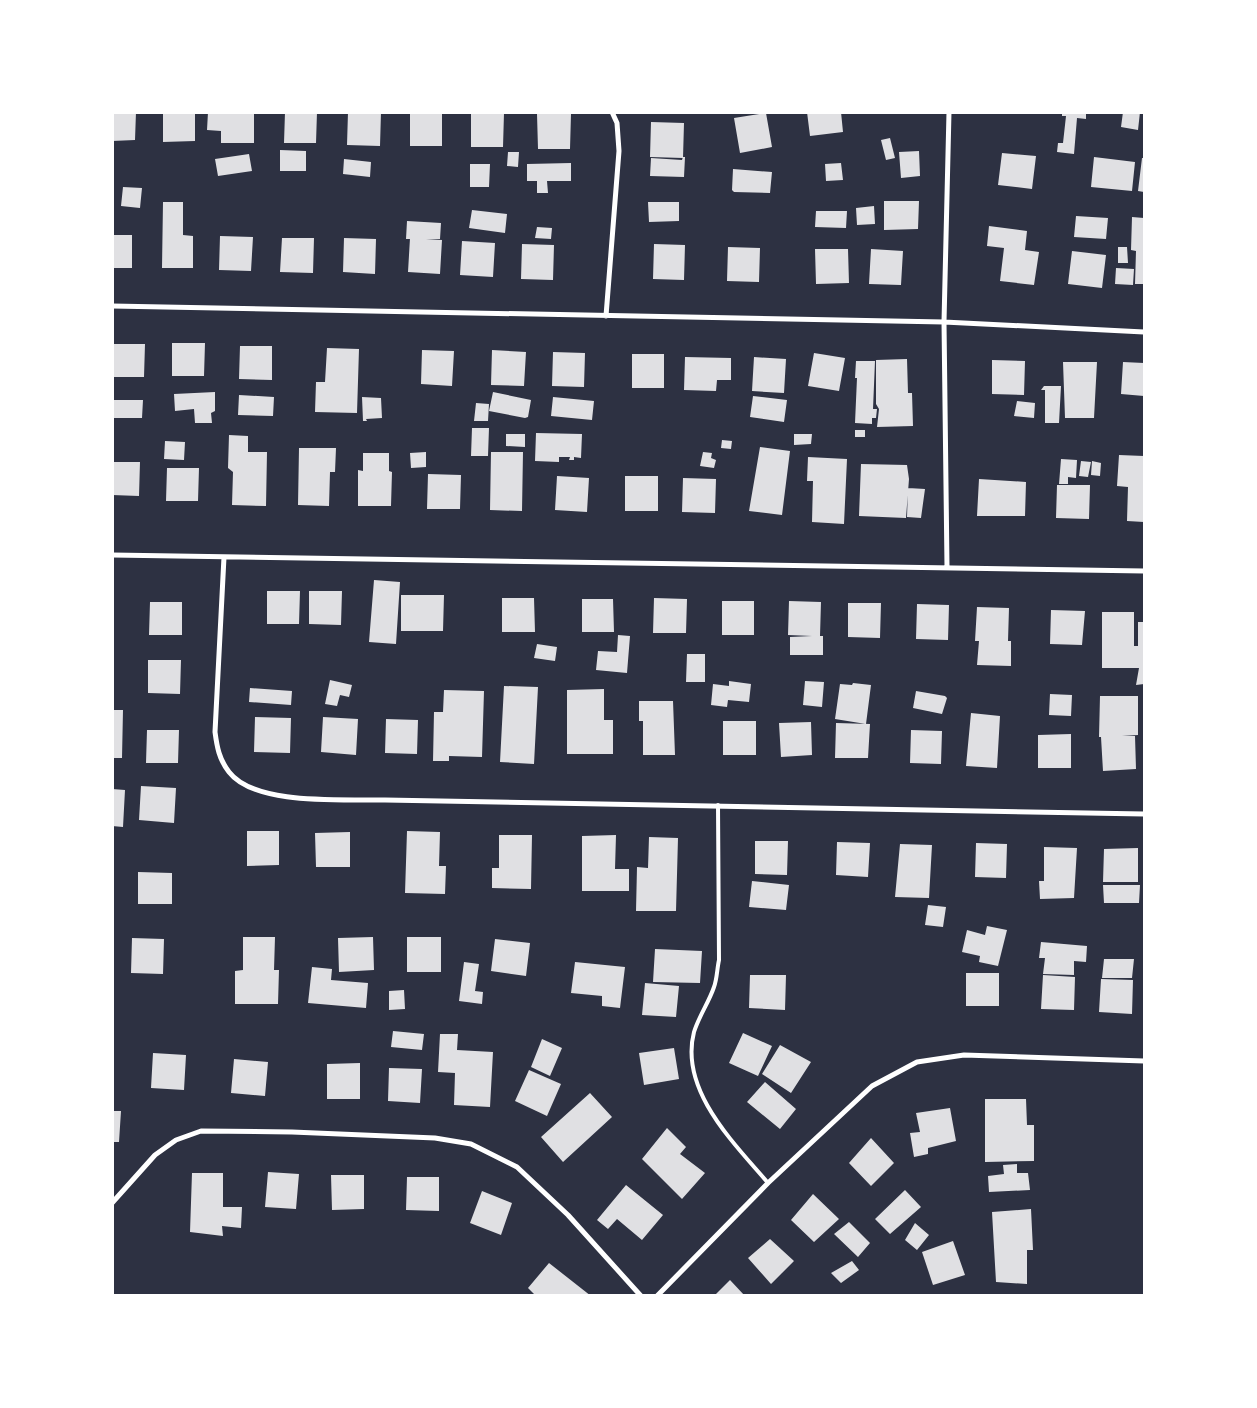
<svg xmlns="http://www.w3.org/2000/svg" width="1257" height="1408" viewBox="0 0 1257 1408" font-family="'DM Sans',sans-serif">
<rect width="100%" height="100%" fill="#2d3142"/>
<path fill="#e0e0e3" d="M112 112H136L135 140 112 141Z
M163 112H195V141L163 142Z
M208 112H254V143H221V131L207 130Z
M285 112H317L316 143H284Z
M348 112H381L380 146 347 145Z
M410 112H442V146H410Z
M807 112H841L843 132 810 136Z
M1062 112H1086V119L1077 118 1074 154 1057 152 1058 143H1063L1066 116H1062Z
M1123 112H1140L1138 130 1121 127Z
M471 113H504L503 147H471Z
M766 113 772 147 740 153 734 118Z
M537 114H571L570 149H538Z
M651 122 684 123 683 158 650 157Z
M890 138 895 158 886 160 881 140Z
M280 150 306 151V171H280Z
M919 151 920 176 901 178 899 152Z
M508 152H519L518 167 507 166Z
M1002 153 1036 156 1032 189 998 185Z
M249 154 252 171 218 176 215 159Z
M683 157H685L684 177 650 176 651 158 682 160Z
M1094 157 1135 162 1132 191 1091 187Z
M1142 158H1144V192L1138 191Z
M344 159 371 162 370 177 343 174Z
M571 163V181H547L548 193H537V181H527V164Z
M841 163 843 180 826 181 825 164Z
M470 164H490L489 187H470Z
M733 169 772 172 770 193 734 192 732 190Z
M123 187 142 188 140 208 121 206Z
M884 201H919L918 229 884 230Z
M163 202H183V235L193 236V268H162Z
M648 202H679V221L649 222Z
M874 206 875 224 857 225 856 208Z
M472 210 507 214 505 233 469 228Z
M816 211H847L846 228 815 227Z
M1076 216 1108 218 1106 239 1074 237Z
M1132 217 1144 218V284H1135L1136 251 1131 250Z
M407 221 441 223 440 239H406Z
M989 226 1027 231 1025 250 1039 252 1034 285 1000 281 1004 248 987 246Z
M537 227 552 228 551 239 535 238Z
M112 235H132V268H112Z
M220 236 253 237 251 271 219 270Z
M282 238H314L313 273 280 272Z
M344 238 376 239 375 274 343 272Z
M410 238 442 240 440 274 408 272Z
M462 241 495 243 493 277 460 275Z
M522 244 554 245 553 280 521 279Z
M654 244 685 245 684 280 653 279Z
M728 247 760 248 759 282 727 281Z
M1118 247H1127L1128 263H1118Z
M815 249H848L849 283 816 284Z
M871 249 903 251 901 285 869 284Z
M1072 251 1106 255 1102 288 1068 284Z
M1116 268 1134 269 1133 285 1115 284Z
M172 343H205L204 376H172Z
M112 344H145L144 377H112Z
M240 346H272V380L239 379Z
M327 348 359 349 357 413 315 412 316 382H325Z
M422 350 454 351 452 386 421 384Z
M492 350 526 352 524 386 491 385Z
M553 352 585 353 584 387 552 386Z
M814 353 845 358 839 391 808 386Z
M632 354H664V388H632Z
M685 357 731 358V380H717L716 391 684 390Z
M754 357 786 359 784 393 752 391Z
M907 359 908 393H912L913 426 877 427 879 409 876 404V360Z
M992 360 1025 361 1024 395 992 394Z
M856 361H875L873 409H877L876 418H872V424L855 423 857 378H855Z
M1063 362H1097L1094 418H1065Z
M1123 362 1144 363V396L1121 394Z
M1044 386H1061L1059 423H1045V390H1041Z
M215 392V411L211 413 212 423H195L194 409 175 411 174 394Z
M493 392 531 400 528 417 525 418 489 411Z
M239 395 274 397 273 416 238 415Z
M753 396 787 400 784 422 750 417Z
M362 397 381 398 382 418 366 419 367 421H363Z
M553 397 594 401 592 420 551 416Z
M113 400H143L142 418H113Z
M1017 401 1035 403 1034 418 1014 416Z
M476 403 489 404 488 421H474Z
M472 428H489L488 456H471Z
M855 430H865V437H855Z
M536 433 582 434 581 458 574 457V460H569L570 457H559V462L535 461Z
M506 434H525V447L506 446Z
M794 434H812L811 444 794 445Z
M229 435 248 436V452H267L266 506 232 505 233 472 228 468Z
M722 440 732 441 731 449 721 448Z
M165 441 185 442 184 460 164 459Z
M760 447 790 451 782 515 749 511Z
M299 448H336L335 472H330L329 506 298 505Z
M426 452V467L411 468 410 453Z
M491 452H523L522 511 490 510Z
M703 452 712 453 711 458 716 460 714 468 700 466Z
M363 453H389V471L392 472 391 506H358V470L363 471Z
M1119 455 1144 456V522L1127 521 1128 487 1117 486Z
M808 457 847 459 844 524 812 522 813 481H807Z
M1061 459 1077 460 1076 478 1068 477V484H1059Z
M1081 461 1091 462 1088 477 1079 476Z
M1092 461 1101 463 1100 476 1091 475Z
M112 462H140L139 496 112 495Z
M861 464 907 465 909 479 906 518 859 516Z
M167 468H199L198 501H166Z
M428 474 461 475 460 509H427Z
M557 476 589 478 587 512 555 510Z
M625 476H658V511H625Z
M683 478 716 479 715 513 682 512Z
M979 479 1026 482 1025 516H977Z
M1057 485H1090L1089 519 1056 518Z
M908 488 925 489 921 518 907 517Z
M374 580 400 582 396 644 369 642Z
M267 591H300L299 624H267Z
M309 591H342L341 625 309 624Z
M401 595H444L443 631H401Z
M502 598H534L535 632H502Z
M654 598 687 599 686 633H653Z
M582 599H613L614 632H582Z
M722 601H754V635H722Z
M789 601 821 602 820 636H823V655H790V637L812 636 788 635Z
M150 602H182V635H149Z
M848 603H881L880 638 848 637Z
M917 604 949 605 948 640 916 639Z
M977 607 1009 608 1008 641H1011V666L977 665 979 641H975Z
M1051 610 1085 611 1082 645 1050 644Z
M1102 612H1134V646H1138V622H1144V684L1136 685 1139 668H1102Z
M618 635 630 636 627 673 596 670 598 651 617 652Z
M537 644 557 647 555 661 534 658Z
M687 654H705V682H686Z
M148 660H181L180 694 148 693Z
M330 680 352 685 349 697 340 695 337 706 325 704Z
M729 681 751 684 749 702 728 700 727 707 711 705 713 684 729 686Z
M805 681 824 682 822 707 803 705Z
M853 683 871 685 866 724 835 719 840 684 852 685Z
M504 686 538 687 534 764 500 762Z
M250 688 292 691 291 705 249 702Z
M604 689V720H613V754H567V690Z
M444 690 484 691 482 757 449 756V761H433L434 712H443Z
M916 691 945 696 947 698 942 714 913 708Z
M1050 694 1072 695 1071 716 1049 715Z
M1100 696H1138V735L1122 736H1135L1136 769 1103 771 1101 737H1099Z
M639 701H673L675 755H643V721H639Z
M112 710H123L122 758H112Z
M971 713 1000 716 997 768 966 766Z
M255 717 291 718 290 753 254 752Z
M323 717 358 719 356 755 321 752Z
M386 719 418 720 417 754 385 753Z
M723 721H756V755H723Z
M811 722 812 755 781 757 779 723Z
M836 723 870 724 868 758H835Z
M147 730H179L178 763H146Z
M911 730 942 731 941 764 910 763Z
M1071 734V768H1038V735Z
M141 786 176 788 174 823 139 820Z
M112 789 125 790 123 827 112 826Z
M247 831H279V865L247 866Z
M407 831 440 832 439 866H446L445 894 405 893Z
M350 832V867H316L315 833Z
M499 835H532L531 889 492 888V868H499Z
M616 835 615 869H629V891H582V836Z
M649 837 678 838 676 911H636L637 867 648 868Z
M755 841H788L787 875 755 874Z
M837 842 870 843 868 877 836 875Z
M976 843 1007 844 1006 878 975 877Z
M900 844 932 845 929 898 895 897Z
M1044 847 1077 848 1074 898 1040 899 1039 881H1044Z
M1138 848V882H1103L1104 849Z
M138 872 172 873V904H138Z
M752 881 789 885 786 910 749 907Z
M1103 885H1140L1139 903H1104Z
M928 905 946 907 943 927 925 925Z
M987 926 1007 930 998 966 979 962 980 956 962 952 967 930 985 935Z
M243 937H275L274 970H279L278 1004H235V971L243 970Z
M373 937 374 970 339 972 338 938Z
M407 937H441V972H407Z
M132 938 164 939 163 974 131 973Z
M495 939 530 943 526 976 491 971Z
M1041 942 1087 946 1086 962 1074 961V975L1043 974 1045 958H1039Z
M655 949 702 951 700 983 653 982Z
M1104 959H1134L1132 978H1102Z
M464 962 479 964 475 991 483 992 482 1004 459 1001Z
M575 962 625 967 620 1008 602 1006V996L571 993Z
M312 967 332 969 331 980 368 983 366 1008 308 1003Z
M966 973H999V1006H966Z
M750 975H786L785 1010 749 1008Z
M1043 975 1075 977 1074 1010 1041 1009Z
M1101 979 1133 980 1132 1014 1099 1012Z
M645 983 679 986 676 1017 642 1015Z
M404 990 405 1009 389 1010V991Z
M393 1031 424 1034 422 1050 391 1047Z
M743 1033 772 1046 758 1076 729 1063Z
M440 1034H458L457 1050 493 1052 490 1107 454 1105 455 1073 438 1072Z
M542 1039 562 1048 550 1076 531 1067Z
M780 1045 811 1062 791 1093 762 1074Z
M674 1048 679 1079 644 1085 639 1053Z
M153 1053 186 1055 184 1090 151 1088Z
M234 1059 268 1062 265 1096 231 1093Z
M360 1063V1099H327V1064Z
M389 1068 422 1069 420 1103 388 1101Z
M529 1070 561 1084 547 1116 515 1101Z
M765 1082 796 1109 780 1129 747 1102Z
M590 1093 612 1117 563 1162 541 1137Z
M985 1099H1026L1027 1125H1034V1161L985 1162Z
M950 1108 956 1141 928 1148V1154L914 1157 910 1133 920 1132 916 1113Z
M112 1111H121L119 1142H112Z
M667 1128 686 1147 680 1154 705 1173 682 1199 642 1159Z
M871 1138 894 1163 871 1186 849 1163Z
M1017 1164V1173H1028L1030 1190 989 1192 988 1176 1004 1174 1003 1165Z
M268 1172 299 1174 296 1209 265 1207Z
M192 1173H223V1207H242L241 1228 222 1226 223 1236 190 1232Z
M331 1175H364V1209L332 1210Z
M407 1177H439V1211L406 1210Z
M626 1185 663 1215 642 1240 617 1219 608 1229 597 1220Z
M905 1190 921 1207 890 1234 875 1219Z
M482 1191 512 1203 501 1235 470 1223Z
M813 1194 839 1219 814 1242 791 1220Z
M1031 1209 1033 1250H1027V1284L996 1282 992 1212Z
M849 1222 870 1243 858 1257 834 1234Z
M915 1223 929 1235 917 1250 905 1240Z
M770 1239 794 1261 771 1284 748 1258Z
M953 1241 965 1275 933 1285 922 1252Z
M852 1261 859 1270 841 1283 831 1273Z
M549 1263 591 1296H536L528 1288Z
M730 1280 745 1296H714Z"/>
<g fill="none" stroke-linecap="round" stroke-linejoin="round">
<path stroke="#fff" stroke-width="4" d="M718 805 719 960C717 969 717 979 714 987 709 1002 699 1016 694 1032 679 1090 734 1143 768 1183"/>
<path stroke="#fff" stroke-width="5" d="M112 306 944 322 1144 332
M606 316 619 151 617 123 612 112
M112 555 1144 571
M224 557 215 732C217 747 219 759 229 772 255 806 344 799 385 800L1144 814
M947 567 944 322 949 112
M112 1203 155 1155 176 1140 201 1131 292 1132 435 1138 471 1144 517 1167 568 1215 641 1296
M657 1296 768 1183 872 1086 917 1062 964 1055 1144 1061"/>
</g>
<rect width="1257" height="1408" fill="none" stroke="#ffffff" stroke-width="228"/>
</svg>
